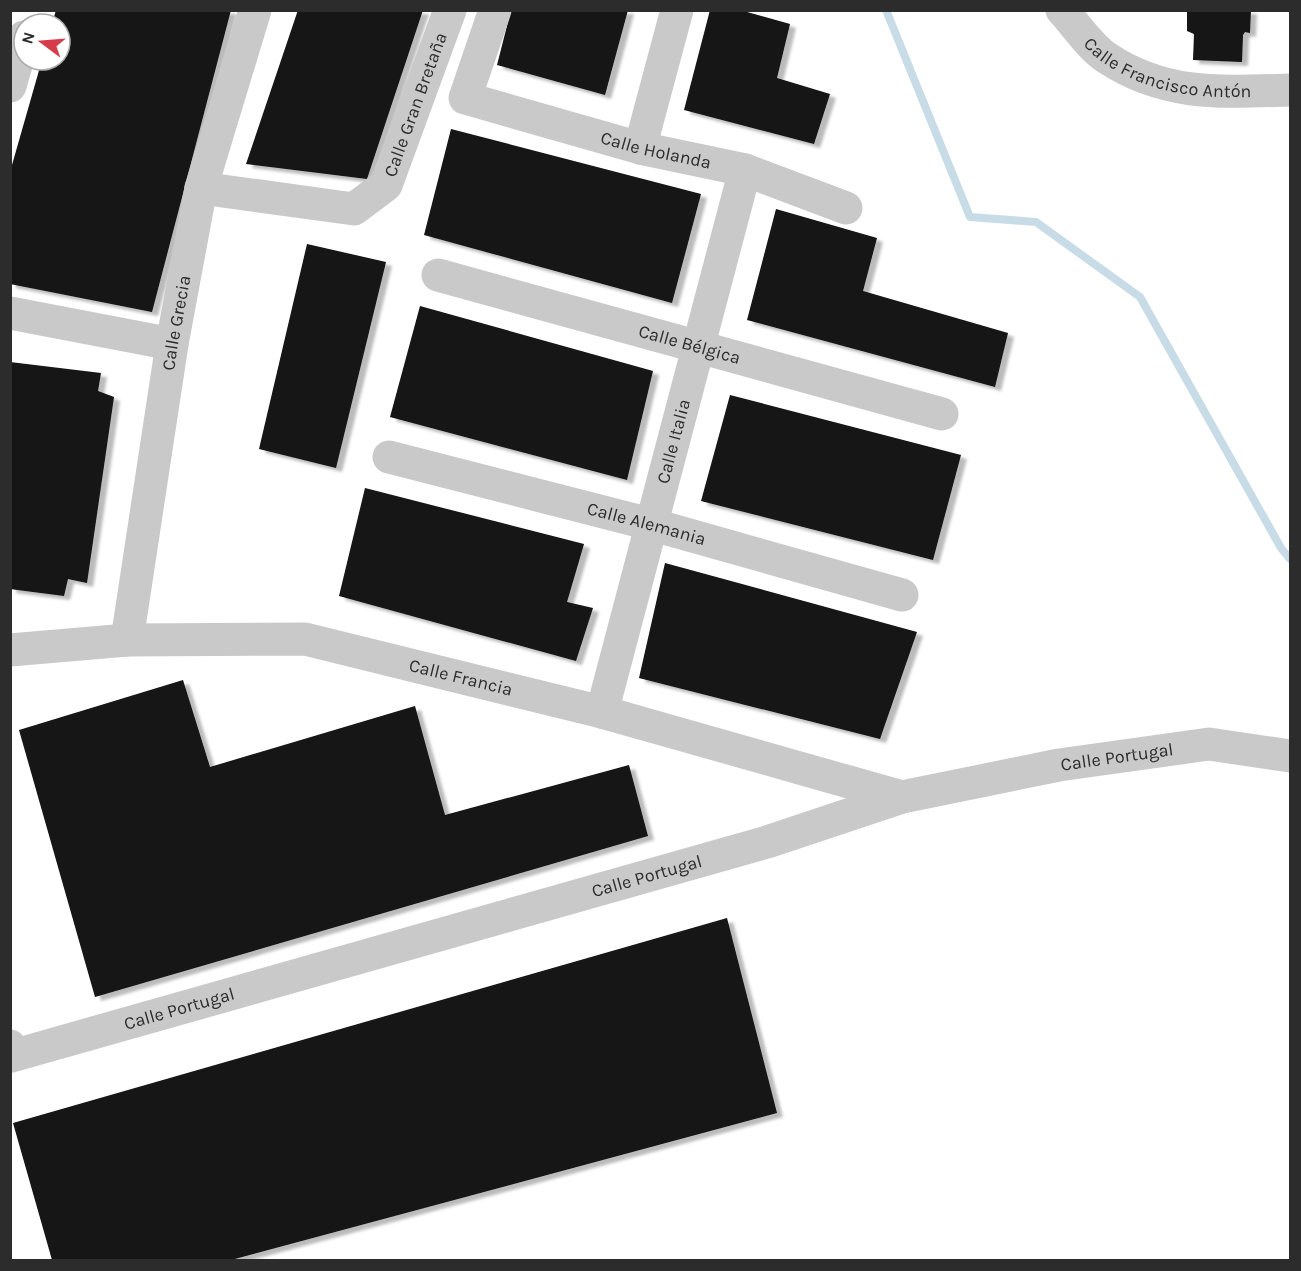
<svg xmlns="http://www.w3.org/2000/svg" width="1301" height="1271" viewBox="0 0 1301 1271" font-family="Karla,sans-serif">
<defs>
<filter id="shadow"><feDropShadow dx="6" dy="4" stdDeviation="1.5" flood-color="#0004"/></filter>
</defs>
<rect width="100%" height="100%" fill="#fff"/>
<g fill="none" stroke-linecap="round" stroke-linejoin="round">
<path stroke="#c8dce7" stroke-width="8" d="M886 10 970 217 1036 222 1140 297 1281 548 1290 559"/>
</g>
<path fill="#131313" filter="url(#shadow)" d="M56 10H231L152 312 10 284V172L42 60H60V24H52Z
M298 10H423L367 179 246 164Z
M511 10H628L605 95 497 65Z
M710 10H740L790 24 777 78 830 94 814 144 684 110Z
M1187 10H1251L1250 33 1245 32 1243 35 1242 62 1193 60 1194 34 1187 31Z
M451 129 701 194 672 303 424 235Z
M776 209 877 238 863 291 1008 333 995 387 747 320Z
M307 244 386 262 336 468 259 449Z
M420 306 653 371 627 480 390 417Z
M10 362 101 373 98 391 114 397 87 583 68 579 64 596 10 589Z
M730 395 961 455 933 560 701 501Z
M365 488 584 544 567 602 593 608 576 661 339 596Z
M665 563 917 632 880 739 639 678Z
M183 680 210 767 415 706 445 815 629 765 648 836 95 997 19 730Z
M727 918 777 1113 231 1260H52L13 1123Z"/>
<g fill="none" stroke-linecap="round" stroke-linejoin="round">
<g stroke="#c9c9c9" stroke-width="33">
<path id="s1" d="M495 10 465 98 640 148 745 170 846 208"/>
<path id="s2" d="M1062 10C1076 25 1090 47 1107 58 1166 97 1223 92 1290 90"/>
<path d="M10 86 24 37"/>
<path d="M640 148 677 10"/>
<path id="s3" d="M201 188 354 209 386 185 450 10"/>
<path id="s4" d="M438 275 942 414"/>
<path d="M10 313 172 344"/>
<path id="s5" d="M389 457 650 524 902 595"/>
<path id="s6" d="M127 640 172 344 201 188 255 10"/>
<path id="s7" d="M10 650 127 640 305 639 602 712 902 797"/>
<path id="s8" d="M602 712 745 170"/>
<path id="s9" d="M10 1046 12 1056 767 842 902 797 1059 765 1209 744 1290 756"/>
</g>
</g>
<g text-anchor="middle" stroke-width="6" stroke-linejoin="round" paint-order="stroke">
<g font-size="18" fill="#2c2c2c" stroke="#fff">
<text dy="6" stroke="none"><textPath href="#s2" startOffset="128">Calle Francisco Antón</textPath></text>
<text dy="6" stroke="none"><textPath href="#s3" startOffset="280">Calle Gran Bretaña</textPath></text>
<text dy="6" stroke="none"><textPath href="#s1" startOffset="291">Calle Holanda</textPath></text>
<text dy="6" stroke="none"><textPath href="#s6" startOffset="321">Calle Grecia</textPath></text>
<text dy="6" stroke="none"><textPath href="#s4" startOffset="261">Calle Bélgica</textPath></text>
<text dy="6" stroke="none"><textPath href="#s8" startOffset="280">Calle Italia</textPath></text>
<text dy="6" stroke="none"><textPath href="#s5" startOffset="266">Calle Alemania</textPath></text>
<text dy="6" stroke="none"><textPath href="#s7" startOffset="456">Calle Francia</textPath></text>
<text dy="6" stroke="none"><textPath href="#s9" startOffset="1156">Calle Portugal</textPath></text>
<text dy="6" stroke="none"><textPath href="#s9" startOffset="670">Calle Portugal</textPath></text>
<text dy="6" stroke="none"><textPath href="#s9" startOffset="184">Calle Portugal</textPath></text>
</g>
</g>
<rect width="1301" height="1271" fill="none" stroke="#2c2c2c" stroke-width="24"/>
<g transform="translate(42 42) rotate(286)"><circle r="28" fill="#ffffff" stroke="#ababab" stroke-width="1.5"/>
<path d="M0-4.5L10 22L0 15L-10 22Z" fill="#d63b49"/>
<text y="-9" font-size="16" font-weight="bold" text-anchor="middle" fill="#2c2c2c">N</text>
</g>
</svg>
